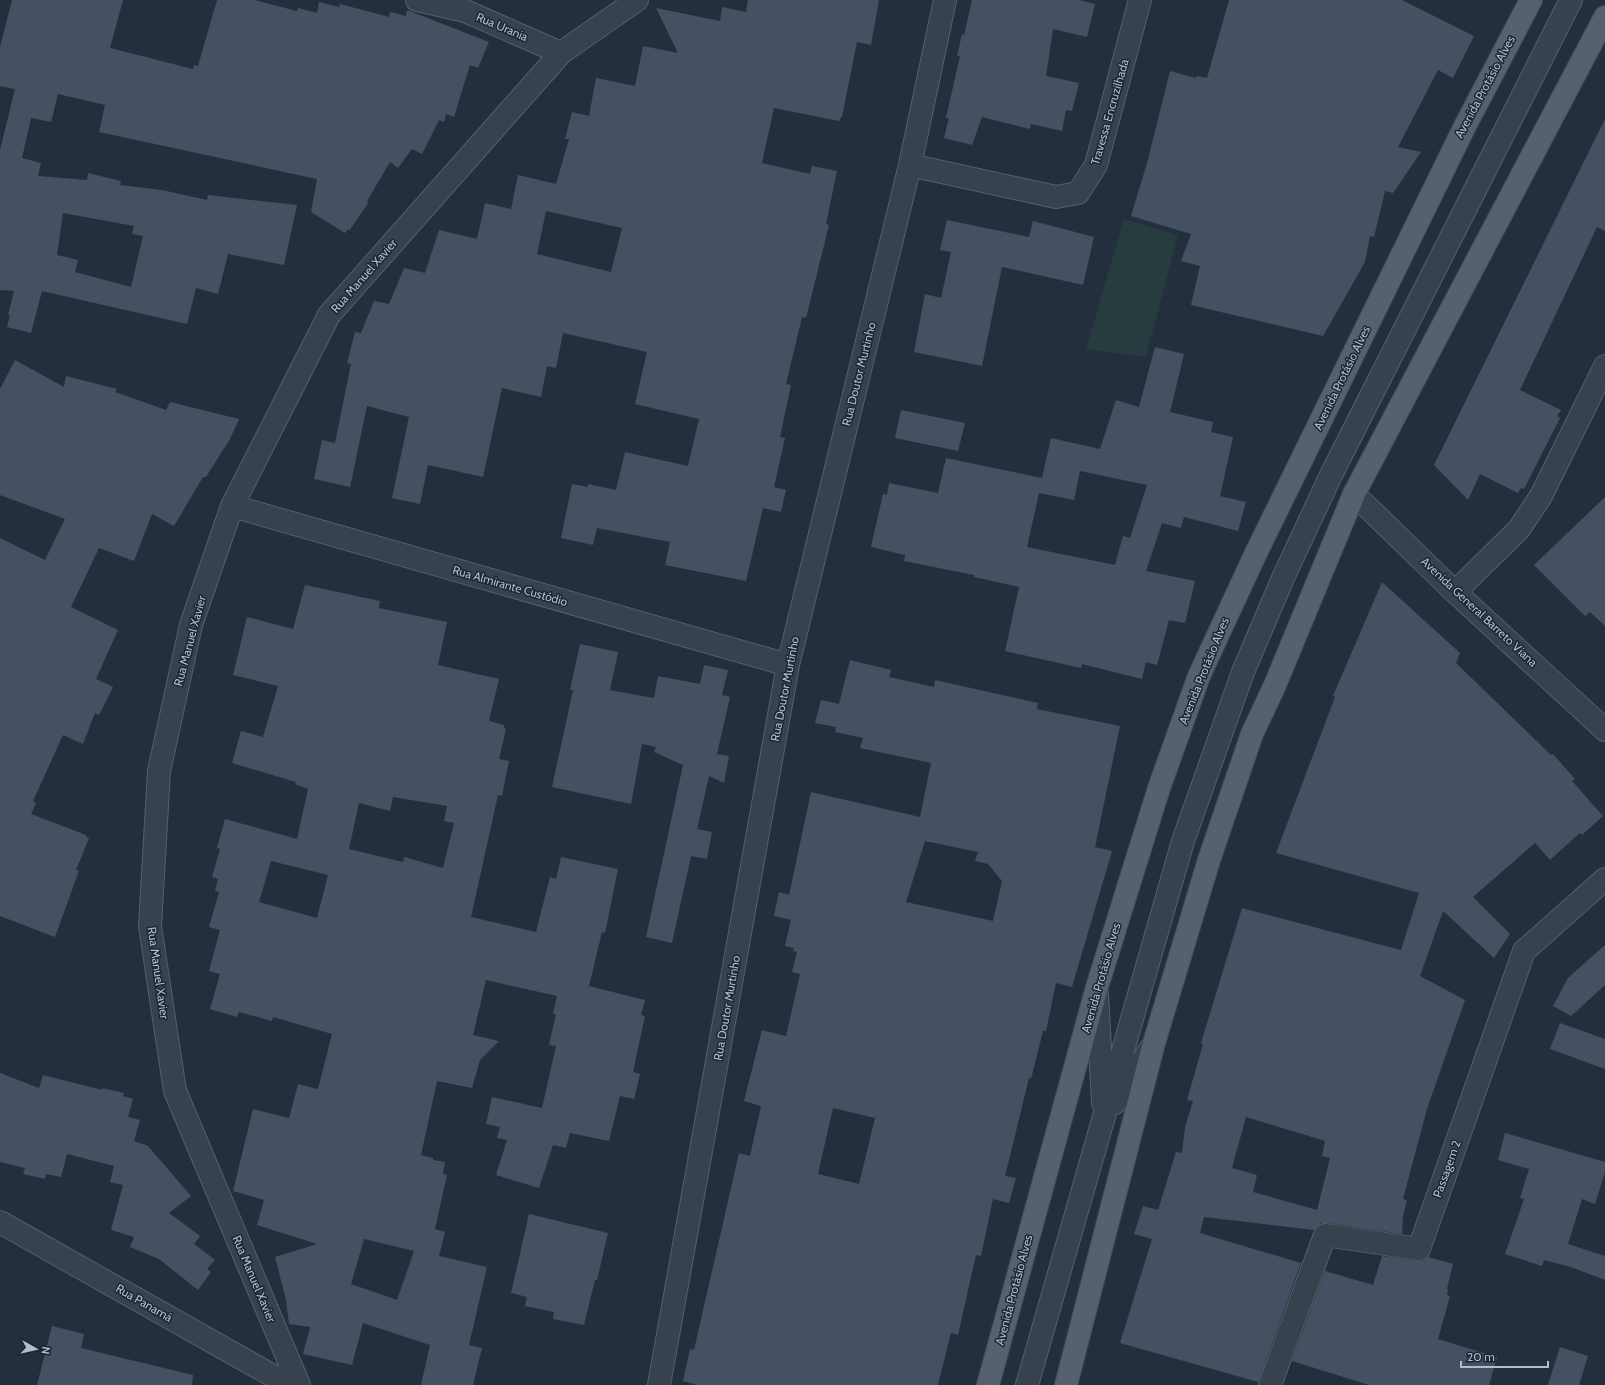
<svg xmlns="http://www.w3.org/2000/svg" width="1605" height="1385" viewBox="0 0 1605 1385" font-family="Cabin,sans-serif">
<rect width="100%" height="100%" fill="#242f3e"/>
<path fill="#263c3f" d="M1124 219 1178 235 1146 357 1086 349Z"/>
<path fill="#455162" fill-rule="evenodd" d="M12 0H123L110 48 193 69 194 65 198 66 217 0H254L297 11 298 8 317 13 319 2 339 7 340 4 389 17 390 12 406 16 407 10 489 42 478 68 470 65 454 117 446 114 444 122 439 120 422 154 412 149 398 168 390 162 367 201 369 202 349 231 348 229 345 233 311 212 317 179 99 132 105 105 58 94 51 122 31 118 22 158 41 163 38 176 87 180 88 173 121 181 120 185 162 190 207 200 208 195 297 205 284 265 228 254 218 294 196 288 187 324 42 291 31 333 7 327 10 315H8L14 291 0 290V150L15 89 0 86V47ZM63 213 134 226 132 234 143 236 131 287 75 272 78 260 57 255Z
M748 0H879L871 45 857 42 842 117H841L839 121 774 108 762 163 810 174 812 166 837 171 826 224 829 225 806 318 802 317 786 384 791 385 780 437 785 438 774 487 786 490 781 512 763 508 746 581 665 565 670 542 597 528 593 545 561 538 572 484 588 487V484L616 490 625 452 688 466 699 419 635 404 647 352 563 333 556 368 547 366 541 397 502 388 483 477 428 465 420 504 392 498 409 417 367 406 350 487 314 479 322 440 335 443 351 364 347 363 355 332 361 333 374 301 389 304 404 268 425 273 439 230 477 239 485 203 511 209 518 175 556 184 569 139H565L572 112 589 116 596 78 635 86 643 46 678 53 656 8 720 21 722 7 746 12ZM546 211 622 228 611 272 537 254Z
M972 0H1079L1095 4 1087 37 1053 29 1046 76 1079 83 1072 111 1066 110 1062 131 1031 124 1030 129 982 117 972 145 944 138 949 118H946L960 56H957L962 34 964 35Z
M1229 0H1402L1474 36 1453 78 1438 70 1398 147 1421 152 1393 193 1385 191 1374 237 1370 236 1365 262 1323 336 1191 305 1200 266 1181 261 1191 234 1131 216 1147 163 1170 71 1196 78 1197 76 1207 78Z
M1605 119V231L1597 227 1520 390 1561 410 1557 416 1560 418 1524 489 1521 488 1518 493 1480 474 1468 500 1434 465Z
M947 220 1029 237 1033 221 1094 237 1083 285 1002 267 982 366 914 352 925 294 941 298 951 252 940 250Z
M1155 347 1184 354 1170 412 1213 422 1211 432 1233 437 1220 496 1246 502 1238 531 1184 517 1181 528 1162 523 1146 571 1195 581 1185 623 1169 620 1157 665 1146 662 1142 679 1082 664 1081 668 1005 651 1019 587 974 577V575L904 561 905 555 871 547 883 494 887 495 889 483 938 493 946 458 1042 478 1051 438 1100 449 1116 400 1139 407ZM1080 471 1147 485 1130 538 1123 536 1115 565 1027 547 1039 493 1074 500Z
M15 360 64 387 66 376 117 389 115 392 166 410 170 402 239 419 230 439 206 477H203L174 526 152 514 134 561 99 548 71 607 118 630 96 679 113 687 99 715 95 713 83 744 63 735 33 801 36 803 31 814 86 835V837L89 838 76 870 79 871 55 937 0 916V538L45 560 65 519 0 495V389Z
M901 410 965 423 958 451 895 438Z
M1605 497V626L1590 612 1585 616 1534 565Z
M1382 582 1460 653 1456 663 1551 755 1553 754 1575 779 1572 781 1603 816 1582 835 1580 833 1550 860 1535 843 1473 897 1510 934 1494 958 1443 911 1420 976 1465 1000 1427 1109 1403 1199 1407 1200 1403 1216 1402 1234 1327 1223H1321L1314 1230 1204 1217 1200 1233 1301 1263 1258 1382 1120 1343 1152 1239 1134 1234 1143 1206 1158 1210 1176 1152 1182 1153 1185 1127 1193 1101 1187 1100 1203 1044 1201 1043 1242 908 1401 950 1419 893 1276 853 1335 697 1333 696ZM1246 1117 1325 1141 1322 1156 1330 1158 1317 1210 1253 1192 1257 1175 1232 1168Z
M305 585 380 601 379 608 447 622 438 665 499 679 489 721 504 725V728L506 729 499 759 509 761 502 796 498 795 471 917 536 932 550 877 556 879 561 857 618 869 605 933 602 932 589 986 645 1000 641 1015 645 1016 633 1072 640 1074 634 1099 620 1096 609 1141 570 1133 566 1148 553 1145 539 1188 496 1175 507 1140 497 1138 500 1127 486 1124 492 1097 542 1108 556 1046 549 1045 556 1014H553L557 996 486 980 473 1035 499 1041 480 1060 472 1088 437 1081 421 1155 433 1158V1160L445 1162 443 1174 447 1175 435 1229 445 1232 439 1256 487 1267 469 1345 482 1348 473 1385H421L430 1345 363 1323 352 1365 303 1354 310 1327 289 1324 286 1300 275 1257 317 1244 257 1225 264 1200 233 1191 253 1109 289 1118 298 1084 318 1089 332 1034 273 1017 272 1021 239 1012 237 1017 210 1009 220 974 209 971 220 930 209 927 219 892 215 891 218 879 212 877 220 849 217 848 225 819 297 839 308 789 295 784 296 782 232 763 241 731 263 737 278 686 233 675 247 617 293 629ZM393 797 447 806 444 821 454 823 443 868 404 857 403 862 349 849 359 803 390 811ZM271 861 328 875 317 918 259 902ZM364 1239 414 1251 397 1300 351 1284Z
M580 644 618 652 610 690 654 698 658 676 700 684 704 665 728 670 722 695 730 697 717 754 729 756 724 783 709 776 697 829 712 832 707 859 691 856 672 943 646 937 683 765 654 752 656 747 642 744 631 804 552 787 573 690H570Z
M850 660 891 670 889 677 934 687 935 680 1038 703 1037 709 1120 726 1095 847 1112 851 1072 987 1056 983 1046 1031H1043L1031 1079 1029 1078 1005 1176 1016 1178 1009 1203 993 1199 981 1256 976 1255 958 1335 951 1333 938 1385H697L683 1381 690 1349 694 1350 739 1153 750 1156 761 1106 744 1101 762 1030 786 1036 800 974 792 972 797 952 793 951 794 948 785 946 791 920 774 916 779 892 789 895 811 792 920 817 931 763 860 748 863 738 835 732 836 727 815 723 821 700 839 704ZM925 841 978 852 975 861 988 864 1002 881 993 921 906 902ZM833 1108 875 1118 859 1184 818 1174Z
M1605 945V985L1571 1016 1553 1006 1568 978Z
M1560 1023 1605 1039V1069L1550 1049Z
M0 1073 39 1088 43 1075 102 1090V1088L124 1093 123 1096 133 1099 128 1117 140 1120 134 1141 148 1146 191 1196 169 1213 200 1236 194 1244 215 1260 207 1269 211 1272 198 1290 159 1259 130 1247 134 1237 111 1230 123 1185 110 1182 114 1166 67 1154 61 1177 46 1174 45 1179 23 1174 25 1168 0 1162Z
M1505 1133 1605 1162V1172L1595 1204 1582 1199 1568 1244 1605 1256V1280L1571 1267 1544 1260 1542 1266 1505 1254 1524 1199 1520 1198 1529 1169 1498 1160Z
M529 1214 608 1233 597 1280H595L584 1325 553 1319 554 1312 525 1306 527 1297 511 1293Z
M1382 1256 1418 1261H1423L1428 1257 1453 1264 1447 1289 1448 1290 1447 1295 1450 1296 1438 1339 1497 1357 1489 1385H1369L1292 1361 1325 1271 1373 1285Z
M52 1326 84 1334 81 1348 193 1375 192 1385H37Z
M1560 1347 1588 1356 1579 1385H1548Z"/>
<g fill="none" stroke-linecap="round" stroke-linejoin="round">
<g stroke="#565f6c" stroke-width="24">
<path id="minor" d="M417 0 465 11 561 53
M910 165 1056 197 1078 193 1096 165 1140 0
M1354 494 1455 592 1605 730
M232 506 788 665
M1455 592 1519 529 1541 496 1605 366
M1097 994 1103 1103
M1115 1103 1151 1048
M0 1222 289 1385
M299 1385 175 1091 150 926 159 771 191 625 232 506 329 315 561 53 637 0
M659 1385 788 665 910 165 945 0
M1027 1385 1183 841 1243 672 1283 578 1331 475 1571 0
M1270 1385 1325 1235 1419 1249 1524 951 1605 879"/>
</g>
<g stroke="#414a57" stroke-width="24">
<path id="major" d="M988 1385 1097 987 1159 788 1199 676 1255 555 1464 128 1531 0
M1066 1385 1154 1043 1209 860 1252 734 1275 685 1354 494 1605 17"/>
</g>
<use href="#minor" stroke="#38414e" stroke-width="22"/>
<use href="#major" stroke="#56606e" stroke-width="22"/>
</g>
<g text-anchor="middle" stroke-width="3" stroke-linejoin="round" paint-order="stroke">
<g font-size="12" fill="#b4bcc9" stroke="#1d2633">
<text transform="translate(502 27) rotate(23)" y="4">Rua Urania</text>
<text transform="translate(1485 87) rotate(-62)" y="4">Avenida Protásio Alves</text>
<text transform="translate(1110 112) rotate(-74)" y="4">Travessa Encruzilhada</text>
<text transform="translate(364 276) rotate(-49)" y="4">Rua Manuel Xavier</text>
<text transform="translate(859 374) rotate(-76)" y="4">Rua Doutor Murtinho</text>
<text transform="translate(1342 378) rotate(-64)" y="4">Avenida Protásio Alves</text>
<text transform="translate(510 586) rotate(16)" y="4">Rua Almirante Custódio</text>
<text transform="translate(1479 612) rotate(43)" y="4">Avenida General Barreto Viana</text>
<text transform="translate(190 641) rotate(-75)" y="4">Rua Manuel Xavier</text>
<text transform="translate(1204 671) rotate(-68)" y="4">Avenida Protásio Alves</text>
<text transform="translate(785 689) rotate(-79)" y="4">Rua Doutor Murtinho</text>
<text transform="translate(158 973) rotate(82)" y="4">Rua Manuel Xavier</text>
<text transform="translate(1101 978) rotate(-74)" y="4">Avenida Protásio Alves</text>
<text transform="translate(727 1008) rotate(-80)" y="4">Rua Doutor Murtinho</text>
<text transform="translate(1447 1169) rotate(-70)" y="4">Passagem 2</text>
<text transform="translate(254 1279) rotate(67)" y="4">Rua Manuel Xavier</text>
<text transform="translate(1014 1290) rotate(-75)" y="4">Avenida Protásio Alves</text>
<text transform="translate(144 1303) rotate(30)" y="4">Rua Panamá</text>
</g>
</g>
<g transform="translate(36 1349) rotate(98)" stroke="#1d2633" stroke-width="3" paint-order="stroke">
<path d="M0-3L7 15L0 10L-7 15Z" fill="#b4bcc9"/>
<text y="-6" font-size="11" font-weight="bold" text-anchor="middle" fill="#b4bcc9">N</text>
</g>
<path d="M1461 1361v6h87v-6" fill="none" stroke="#b4bcc9" stroke-width="2"/>
<text x="1467" y="1361" font-size="12" fill="#b4bcc9" stroke="#1d2633" stroke-width="3" paint-order="stroke">20 m</text>
</svg>
